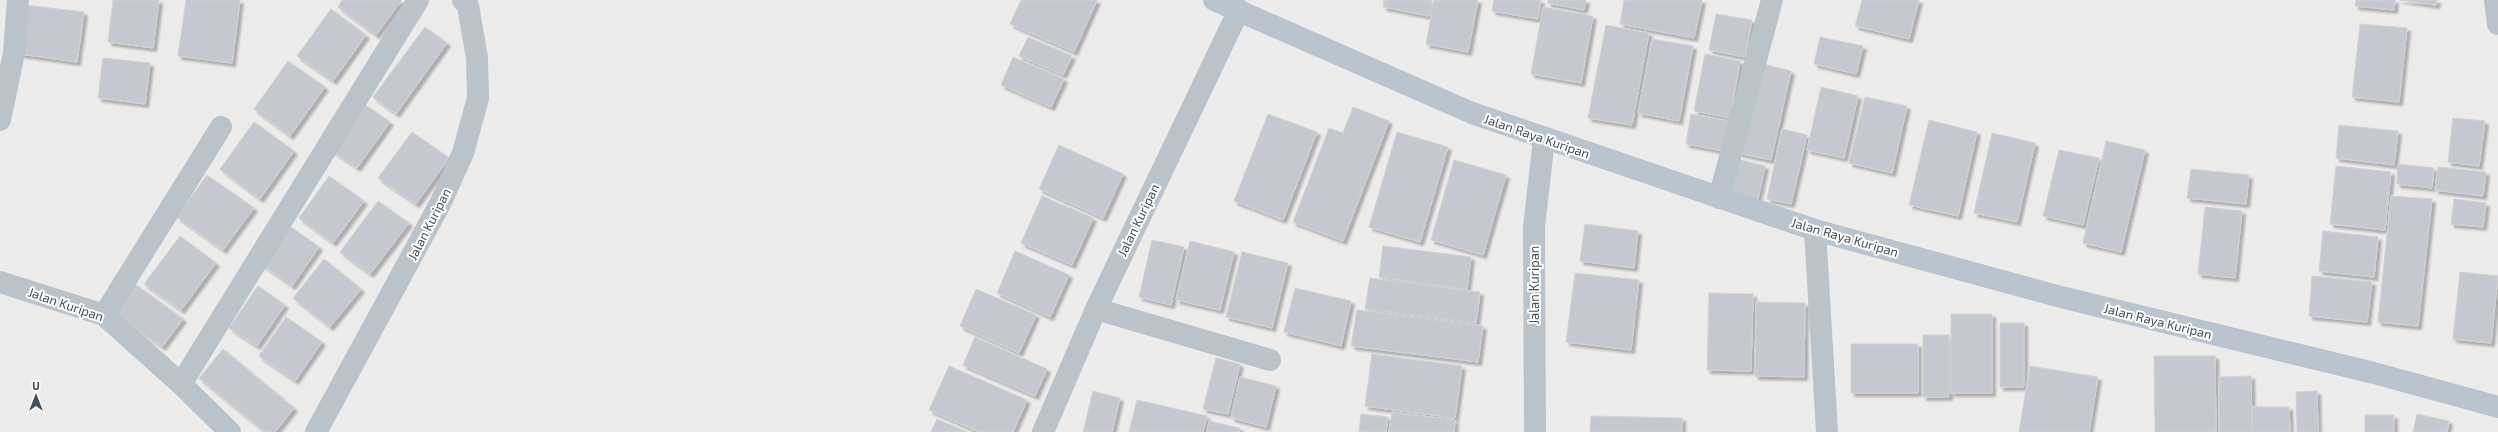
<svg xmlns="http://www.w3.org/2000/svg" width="2498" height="432" viewBox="0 0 2498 432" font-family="'Exo 2',sans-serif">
<defs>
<filter id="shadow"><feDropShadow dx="3.5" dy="3.5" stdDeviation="1" flood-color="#0004"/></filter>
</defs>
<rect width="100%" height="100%" fill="#eeebeb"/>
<path fill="#c5c8ce" stroke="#cfd2d6" filter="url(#shadow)" d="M113 0H159L153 48 108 42Z
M186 0H240L232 63 178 56Z
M342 0H402L376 35 338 7Z
M1021 0H1097L1074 52 1010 24Z
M1384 0H1432L1429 16 1383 7Z
M1434 0H1478L1468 52 1426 44Z
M1494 0H1541L1538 19 1492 11Z
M1548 0H1586L1584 10 1548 3Z
M1624 0H1702L1694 38 1620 24Z
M1862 0H1919L1909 39 1855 26Z
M2356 0H2395L2394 10 2355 6Z
M2400 0H2437L2436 5Z
M26 5 84 12 77 62 20 54Z
M1543 7 1593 16 1581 83 1531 74Z
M331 9 366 35 333 81 297 56Z
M1716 14 1752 20 1745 57 1709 50Z
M2360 24 2407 28 2399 102 2352 97Z
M1606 25 1649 33 1632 125 1588 118Z
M425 27 447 43 396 114 373 97Z
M1028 37 1072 56 1063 75 1019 56Z
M1820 37 1863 46 1856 74 1814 64Z
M1652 39 1693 46 1679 121 1638 113Z
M1705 54 1740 61 1730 118 1694 111Z
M1013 57 1064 79 1051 107 1001 85Z
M103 58 150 63 145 104 98 98Z
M288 61 325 87 290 136 254 109Z
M1759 63 1791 71 1771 160 1738 153Z
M1821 87 1858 96 1844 158 1807 150Z
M1865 97 1907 106 1892 173 1849 163Z
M364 104 390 122 357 168 331 150Z
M1353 107 1389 121 1343 241 1293 222 1329 128 1343 133Z
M1268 114 1317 132 1283 220 1234 201Z
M1691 114 1730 121 1724 151 1686 144Z
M2453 118 2485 121 2479 166 2448 162Z
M1929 120 1977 132 1958 216 1909 205Z
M254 122 294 151 260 199 220 169Z
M2339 125 2398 131 2394 165 2336 158Z
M1782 129 1807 135 1791 204 1767 199Z
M412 132 449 158 416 204 378 178Z
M1397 132 1448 147 1420 242 1369 227Z
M1992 133 2035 143 2017 222 1974 213Z
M2106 141 2145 150 2121 252 2083 243Z
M1059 145 1123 174 1103 218 1039 189Z
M2059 150 2099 158 2083 225 2043 216Z
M1733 158 1765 166 1757 203 1724 196Z
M1454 160 1506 175 1483 255 1431 240Z
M2398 164 2434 168 2432 188 2397 184Z
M2336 166 2391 172 2385 230 2330 224Z
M2438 167 2486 172 2483 196 2435 190Z
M2191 169 2249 175 2246 204 2187 198Z
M207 175 254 208 223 250 177 217Z
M329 176 364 201 333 243 299 218Z
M1042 196 1093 218 1072 265 1021 243Z
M2391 196 2432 199 2418 326 2378 322Z
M2454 199 2486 203 2483 227 2451 224Z
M378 201 409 223 370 274 340 252Z
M2205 207 2242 211 2235 278 2198 274Z
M1585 224 1638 231 1634 268 1580 261Z
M288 225 319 247 292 286 260 263Z
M2323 231 2378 237 2374 277 2319 271Z
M180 236 216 263 181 310 144 284Z
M1152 240 1184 247 1171 305 1139 297Z
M1190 241 1234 252 1220 310 1176 300Z
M1383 246 1471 257 1467 289 1379 277Z
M1015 251 1069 275 1050 317 997 293Z
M1242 252 1288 263 1272 328 1226 317Z
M324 259 361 289 330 327 293 298Z
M2460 272 2498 276 2491 343 2453 339Z
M1575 273 1639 280 1631 350 1566 342Z
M2312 276 2372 282 2367 322 2309 316Z
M1370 278 1480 292 1476 323 1365 309Z
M135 284 183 319 162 347 114 313Z
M258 286 285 305 257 346 229 328Z
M1295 288 1351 301 1341 346 1284 332Z
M976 289 1036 315 1019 353 960 326Z
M1709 293 1753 294 1751 371 1707 370Z
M1756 302 1805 303 1804 377 1755 376Z
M1357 310 1483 326 1478 362 1351 346Z
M1951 314H1992V393H1951Z
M286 317 322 342 295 381 259 356Z
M2000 323H2024V387H2000Z
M1923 335H1949V397H1923Z
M975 337 1047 369 1035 396 963 365Z
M1851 344H1918V393H1851Z
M223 349 294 408 275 432H265L199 378Z
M1372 354 1462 366 1455 418 1365 406Z
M2154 356H2215L2216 432H2155Z
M1216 358 1240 364 1228 414 1203 409Z
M949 366 1027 400 1013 432H979L929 410Z
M2030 366 2098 377 2089 432H2019Z
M2251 376 2252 432H2219V377Z
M1240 377 1276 386 1266 427 1231 418Z
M1093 391 1120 398 1112 432H1083Z
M2317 391 2318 432H2297L2296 392Z
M1137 400 1207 416 1203 432H1129Z
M2252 407H2289L2290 432H2253Z
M1392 412 1455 420 1454 432H1389Z
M1361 414 1388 417 1386 432H1359Z
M2417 414 2449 421 2447 432H2413Z
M2365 415H2394V432H2365Z
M1591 416 1682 418V432H1590Z
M937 419 967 432H931Z
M1209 421 1240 428 1239 432H1207Z"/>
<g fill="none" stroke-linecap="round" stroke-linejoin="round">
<path stroke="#bac3ca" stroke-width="22" d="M2495 0 2498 24
M0 120 14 53 18 0
M1719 198 1772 0
M1815 230 1827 432
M0 282 104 315 181 384 230 432
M1096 309 1270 360
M104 315 221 127
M181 384 418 0
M316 432 440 204 463 153 478 98 477 58 468 6 463 0
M1043 432 1096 309 1239 10
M1535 432 1534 227 1544 139"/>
<path stroke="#b9c4ce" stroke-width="22" d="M1214 0 1472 113 1815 230 2061 297 2374 373 2498 407"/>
</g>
<g text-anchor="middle" stroke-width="4" stroke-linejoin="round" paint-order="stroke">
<g font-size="13" fill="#454f57" stroke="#fff">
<text transform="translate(1537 136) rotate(19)" y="5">Jalan Raya Kuripan</text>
<text transform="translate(1138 220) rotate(-64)" y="5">Jalan Kuripan</text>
<text transform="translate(429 224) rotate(-63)" y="5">Jalan Kuripan</text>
<text transform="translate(1845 237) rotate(16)" y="5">Jalan Raya Kuripan</text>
<text transform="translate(1534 285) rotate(-90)" y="5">Jalan Kuripan</text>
<text transform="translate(66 304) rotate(19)" y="5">Jalan Kuripan</text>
<text transform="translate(2158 321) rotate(14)" y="5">Jalan Raya Kuripan</text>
</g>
</g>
<g transform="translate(36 396)" stroke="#ffffff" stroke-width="3" paint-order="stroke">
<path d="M0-3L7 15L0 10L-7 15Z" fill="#454f57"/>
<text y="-6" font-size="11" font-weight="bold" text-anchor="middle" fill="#454f57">U</text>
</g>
</svg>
